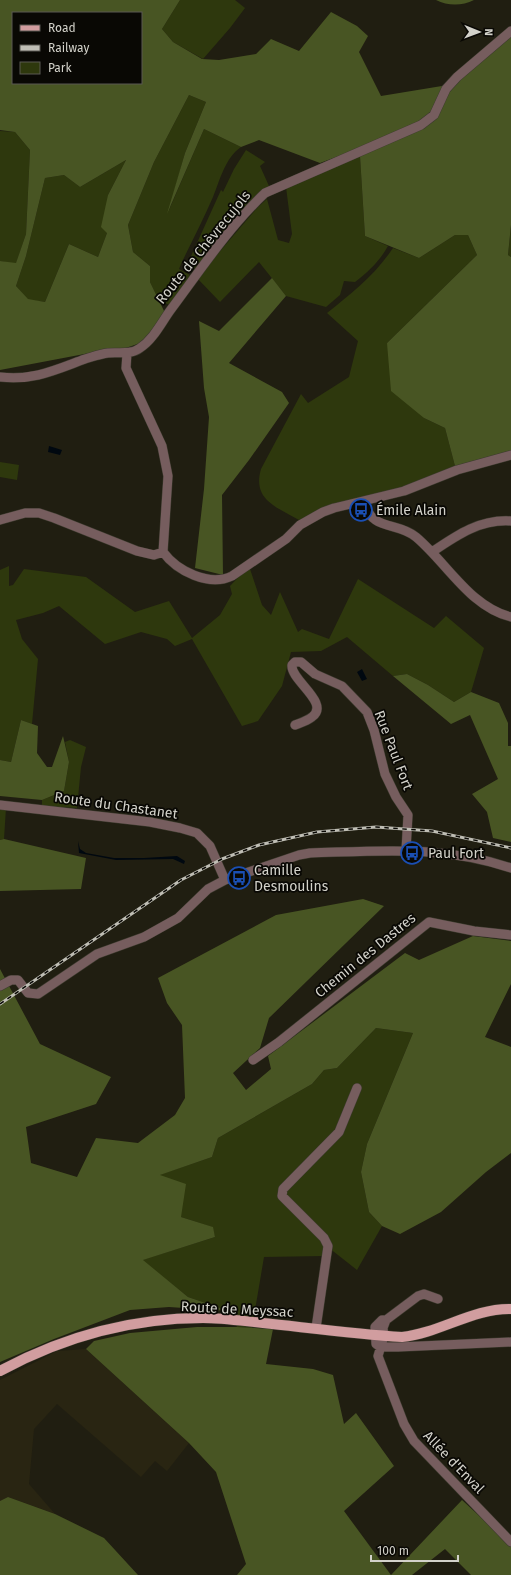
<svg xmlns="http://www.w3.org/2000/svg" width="511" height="1575" viewBox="0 0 511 1575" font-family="'Fira Sans',sans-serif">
<rect width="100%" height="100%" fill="#201e11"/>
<path fill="#292512" d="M86 1349 189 1443 167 1471 155 1461 141 1477 57 1404 34 1429 29 1484 55 1514 8 1497 0 1501V1380L57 1351Z"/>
<path fill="#2e380d" d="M180 0H235L245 8 230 28 203 59 173 42 162 29Z
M189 95 206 102 185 153 169 210 204 129 241 147C225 158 220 180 213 197 203 220 192 241 181 264L179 269 190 275 170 305 159 301 150 282V266L133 252 128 225 154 162Z
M0 131 15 132 30 150 26 234 16 264 0 261Z
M246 150 265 162 260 166 269 186 259 194 195 270 187 265 221 190 223 192 234 169Z
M360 156 365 236 388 246C379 262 369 271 355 282L344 281 340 295 326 307 286 296 259 262 220 302 197 278 257 208 267 199 278 240 289 243 292 234 286 187Z
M126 160 108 195 107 233 98 257 69 244 45 302 28 300 16 286 26 256 45 178 64 175 80 187Z
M511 225V257L508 255Z
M455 235H468L477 255 387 343 424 418 445 428 455 466 398 489 299 520C277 507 252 500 261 469L301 394 308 403 349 377 358 341 327 313C352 293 375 275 393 248L419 258Z
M0 462 19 465 17 480 0 477Z
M9 566V586L13 585 24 569 86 577 135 612 169 601 192 638 220 615 232 594 230 586 249 566 262 605 271 615 280 592 298 632 302 629 329 639 358 579 434 628 446 616 484 648 471 692 454 702 428 685 407 674 393 676 347 637 321 651 291 652 282 686 258 721 242 726 192 639 175 646 167 639 141 632 105 644 59 606 43 613 16 620 22 639 38 659 32 724 21 720 11 762 0 760V570Z
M70 740 86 747 81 767 77 808 42 806V800L64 791 69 762 65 742Z
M0 808H6L4 839 0 840Z
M376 1028 413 1033 367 1144 361 1172 369 1212 382 1226 357 1270 324 1244 323 1256 264 1257 252 1328 237 1327 228 1311 188 1297 142 1260 215 1237 212 1227 181 1217 159 1175 212 1157 218 1138 312 1084 324 1070 337 1068Z"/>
<path fill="#485523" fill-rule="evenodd" d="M0 0H180L162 29 173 42 202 59 219 60 256 54 271 39 299 51 331 12 357 26 368 36 359 52 381 96 454 84 511 35V225L508 255 511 257V451L455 466 445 428 424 418 391 391 387 343 477 255 468 235H455L419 258 365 236 360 156 358 149 320 163 259 140 241 147 204 129 167 214 185 153 206 102 189 95 154 162 128 225 133 252 150 266V282L165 313 146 341 123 349 95 352 0 370V261L16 263 26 234 30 150 15 132 0 130ZM13 13H141V83H13ZM126 160 108 195 101 227 107 233 98 257 69 244 45 302 28 299 16 286 26 256 45 178 64 175 80 187Z
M436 0H474C462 6 448 6 436 0Z
M272 278 286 296 229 363 282 392 289 403 249 460 222 495 223 575 195 568 204 489 209 417 204 388 199 321 219 331Z
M407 674 428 685 454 702 471 692 499 703 508 723V746H511V842L493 838 487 812 472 794 498 779 470 715 451 724 393 676Z
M21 720 38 726 37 753 47 767H52L63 736 69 762 64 791 42 800 0 796V760L11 762Z
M4 839 86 858 81 889 0 891V840Z
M363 899 384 906 269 1018 260 1048 233 1073 246 1090 271 1069 268 1056 405 953 419 960 473 936 511 941V984L485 1037 511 1047V1153L486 1172 441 1212 400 1234 382 1226 369 1212 361 1172 367 1144 413 1033 376 1028 337 1068 324 1070 312 1084 218 1138 212 1157 160 1175 186 1184 181 1217 213 1227 215 1237 143 1260 188 1297 229 1311 169 1307 130 1310 54 1339 0 1362V969L40 1044 111 1077 96 1104 26 1127 31 1163 77 1177 96 1138 138 1143 175 1115 185 1098 182 1025 167 1003 158 978 276 915Z
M197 1327H237L273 1329 266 1364 313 1369 333 1375 344 1424 356 1413 394 1466 344 1511 391 1575 462 1500 511 1545V1575H471L445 1549 412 1575H237L246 1564 216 1472 189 1443 86 1349 94 1341 130 1333Z
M8 1497 55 1514 104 1538 138 1575H0V1501Z"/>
<path fill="#000810" d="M49 446 62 450 60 455 48 452Z
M362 669 367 679 362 681 357 672Z
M78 841 80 849 86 853 114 858H144L177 856 185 861 184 864 173 859 116 860 79 853Z"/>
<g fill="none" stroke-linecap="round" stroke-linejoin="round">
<g stroke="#3d3b2f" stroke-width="10">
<path id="minor" d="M127 353 126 368 162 446 168 476 163 552
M0 377C33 381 55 370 85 359 92 357 100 354 108 353 119 352 131 355 140 348 154 339 162 321 172 308 201 269 229 227 265 193L421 125 434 115 446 89 457 77 511 31
M364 502C372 532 397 521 416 537 447 563 470 607 511 617
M0 520 25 513H39L54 518 137 551 154 555 163 552
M163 552C177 571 209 587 232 576L286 539 300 525 323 512 334 508 404 491 457 470 511 455
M432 552C457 535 480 519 511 521
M295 725C300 723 307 721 312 717 331 703 290 680 292 665L295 662H301L315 674 342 686 367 712 374 730 385 774 396 797 408 815 406 850
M0 805 150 822 180 828 197 833 210 846 225 880
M0 986 11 980H18L28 993 38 994 97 954 144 937 178 918 208 889 225 880 299 855 310 853C381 851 443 845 511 868
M253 1060 279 1042 429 922 474 931 511 935
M438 1299 424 1294 418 1296 386 1320H382L375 1327 376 1344 380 1347H398L511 1342
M386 1320 383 1328 384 1336 378 1356 404 1424 414 1441 511 1542
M316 1328 328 1246 324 1238 282 1196 283 1189 339 1132 357 1088"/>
</g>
<g stroke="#3d3b2f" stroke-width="11">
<path id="major" d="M0 1371C63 1337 131 1318 203 1318 223 1318 243 1321 263 1323 310 1328 356 1334 402 1337 440 1333 473 1308 511 1309"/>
</g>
<use href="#minor" stroke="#765d5e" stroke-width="9"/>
<use href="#major" stroke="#d19d9f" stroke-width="10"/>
<g stroke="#bfbeb5" stroke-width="3">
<path id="rail" d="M0 1004 181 880 222 859 259 845 317 832 376 827 432 831 511 848"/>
</g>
<use href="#rail" stroke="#090804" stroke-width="1.5" stroke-dasharray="4.5" stroke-linecap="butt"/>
</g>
<defs>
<g id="bus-ring" transform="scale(1.15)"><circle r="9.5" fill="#090804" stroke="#1a4fb4" stroke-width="1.5"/><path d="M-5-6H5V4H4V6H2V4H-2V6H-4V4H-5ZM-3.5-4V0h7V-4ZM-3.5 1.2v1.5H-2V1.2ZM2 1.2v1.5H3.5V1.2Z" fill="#1a4fb4"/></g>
</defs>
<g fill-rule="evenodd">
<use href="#bus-ring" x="361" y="510"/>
<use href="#bus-ring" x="412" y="853"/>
<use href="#bus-ring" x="239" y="878"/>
</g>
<g text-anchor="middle" stroke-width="3.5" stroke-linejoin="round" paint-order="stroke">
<g font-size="14" fill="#d3d2ca" stroke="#090804">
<text transform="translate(203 247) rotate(-51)" y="5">Route de Chèvrecujols</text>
<text transform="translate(394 750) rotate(69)" y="5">Rue Paul Fort</text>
<text transform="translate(116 805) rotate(8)" y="5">Route du Chastanet</text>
<text transform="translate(365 955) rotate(-39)" y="5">Chemin des Dastres</text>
<text transform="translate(237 1309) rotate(3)" y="5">Route de Meyssac</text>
<text transform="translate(454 1462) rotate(46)" y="5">Allée d'Enval</text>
</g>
<g font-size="14" fill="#d3d2ca" stroke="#090804" text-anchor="start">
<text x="376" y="515">Émile Alain</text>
<text x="428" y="858">Paul Fort</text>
<text x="254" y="875">Camille<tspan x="254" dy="16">Desmoulins</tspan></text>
</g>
</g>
<rect x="12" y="12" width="130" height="72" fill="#090804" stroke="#5a5953"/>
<rect x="20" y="25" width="20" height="6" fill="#d19d9f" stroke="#5a5953"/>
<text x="48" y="32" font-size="12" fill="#d3d2ca">Road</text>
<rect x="20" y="45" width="20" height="6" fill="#bfbeb5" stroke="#5a5953"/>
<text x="48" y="52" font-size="12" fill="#d3d2ca">Railway</text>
<rect x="20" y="62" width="20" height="12" fill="#2e380d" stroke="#5a5953"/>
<text x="48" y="72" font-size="12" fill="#d3d2ca">Park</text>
<g transform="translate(479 32) rotate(91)" stroke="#090804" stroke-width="3" paint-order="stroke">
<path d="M0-3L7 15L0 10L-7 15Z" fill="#d3d2ca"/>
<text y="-6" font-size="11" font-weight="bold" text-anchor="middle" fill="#d3d2ca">N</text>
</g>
<path d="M371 1555v6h87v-6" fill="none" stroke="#d3d2ca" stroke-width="2"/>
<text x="377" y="1555" font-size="12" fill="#d3d2ca" stroke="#090804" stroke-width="3" paint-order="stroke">100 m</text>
</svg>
